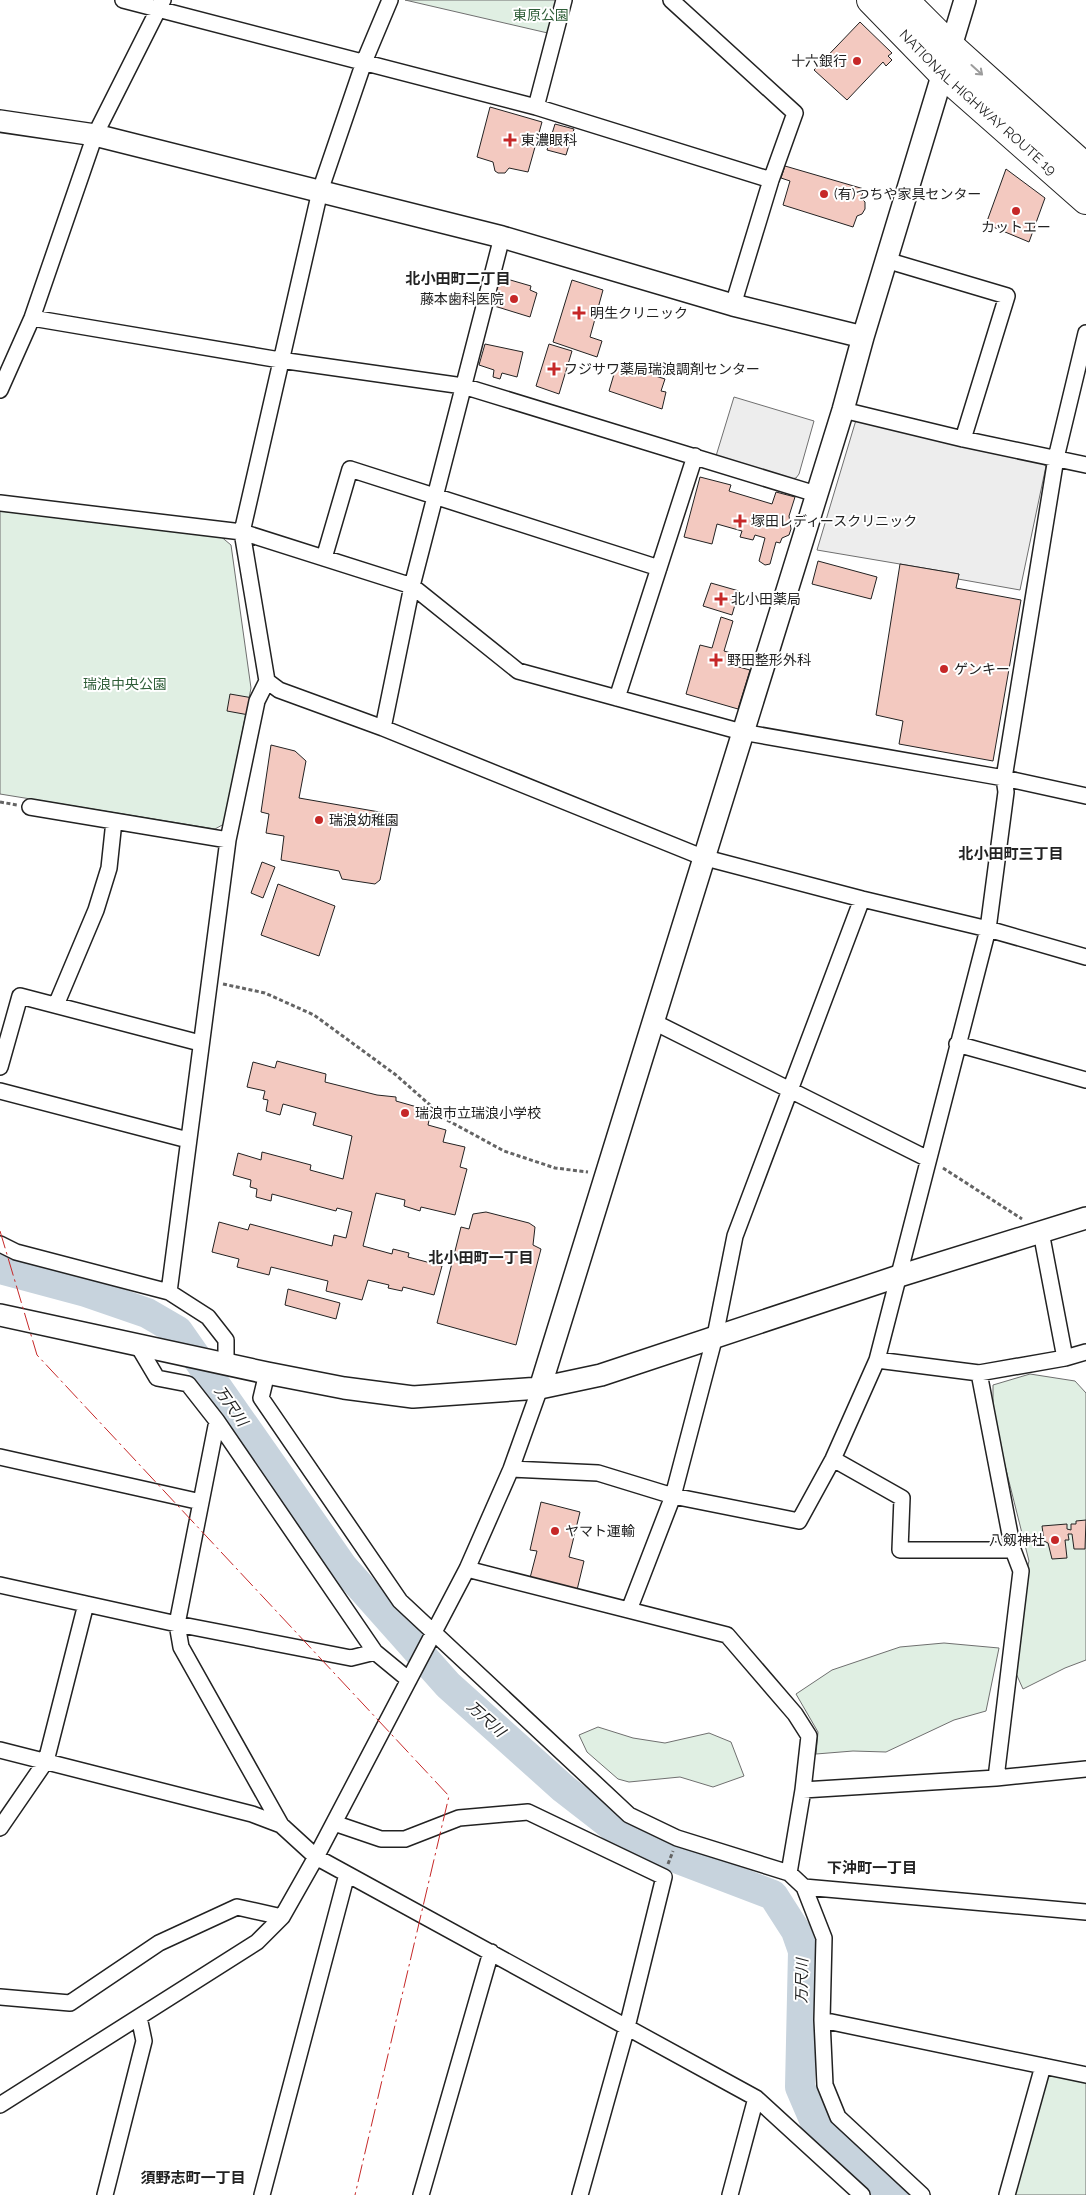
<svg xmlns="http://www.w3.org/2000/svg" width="1086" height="2195" viewBox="0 0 1086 2195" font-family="Raleway,'Noto Sans JP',sans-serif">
<rect width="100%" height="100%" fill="#fff"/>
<path fill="#e0efe3" stroke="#6f6f6f" d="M405 0H563L552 34Z
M0 511 219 535 231 545 251 688 224 824 215 829 0 794Z
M1030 1374 1075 1381 1086 1393V1660L1065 1668 1023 1689 1014 1669 1023 1587 1029 1561 993 1418V1385Z
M944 1643 999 1648 986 1711 954 1720 886 1752 853 1751 816 1754 818 1732 796 1694 832 1670 900 1647Z
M598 1727 633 1738 665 1743 709 1733 731 1742 744 1776 713 1787 680 1777 629 1782 618 1779 587 1752 579 1735Z
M1046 2074 1086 2082V2195H1014Z"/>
<path fill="#ededed" stroke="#6f6f6f" d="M734 397 814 421 799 474 796 478 791 479 716 456Z
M856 420 1036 459 1046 466 1020 590 958 579 959 574 817 550Z"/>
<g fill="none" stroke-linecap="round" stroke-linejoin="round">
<path stroke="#c7d3dd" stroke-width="30" d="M0 1269 86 1292 147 1313 178 1331 343 1567 448 1685 564 1789 631 1841 773 1895 796 1931 803 1951 800 2087 815 2122 893 2195"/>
</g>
<path fill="#f3c9c0" stroke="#222" d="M860 22 892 53 888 56 892 60 886 66 883 62 847 100 814 70Z
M490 107 542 122 528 172 509 168 505 173H498L495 171 493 162 477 157Z
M555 124 574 129 566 155 547 150Z
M785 166 864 189 861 198 865 202V209L862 214 857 216 853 227 783 205 790 181 781 178Z
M1006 169 1045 198 1029 242 986 224Z
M500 277 531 286 530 290 537 293 530 317 491 305Z
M572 280 603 290 590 337 602 341 597 357 553 342Z
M485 344 523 352 517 377 502 373 500 379 493 377 494 370 479 365Z
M549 344 572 351 559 394 536 386Z
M617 364 665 379 661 391 666 392 662 409 609 391Z
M700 477 731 485 729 491 772 504 776 492 795 497 789 516 791 529 789 535 782 538 780 543 776 542 770 564 765 565 759 561 765 538 755 535 753 540 740 537 742 531 717 524 712 544 684 537Z
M818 561 877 577 871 599 812 584Z
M900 564 959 574 956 588 1021 600 993 761 899 744 903 721 876 715Z
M711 583 739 591 732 615 703 606Z
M721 617 733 621 724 651 738 655 735 666 750 670 738 709 686 694 700 645 712 648Z
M230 694 253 698 249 715 227 711Z
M271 745 295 751 306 761 299 798 391 814 389 821 392 822 380 880 375 884 342 879 339 871 281 860 284 836 266 833 269 814 261 812Z
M262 862 275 867 263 898 251 893Z
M278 884 335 906 319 956 261 935Z
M277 1061 326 1074 325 1082 377 1095 396 1097V1101L431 1111 428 1125 446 1130 443 1142 465 1147 460 1167 467 1169 455 1215 421 1207 420 1211 404 1206 405 1200 376 1193 363 1246 392 1254 393 1249 409 1253 408 1257 442 1266 434 1295 403 1287 402 1291 388 1288 389 1285 368 1280 362 1300 326 1291 328 1281 271 1267 269 1275 237 1267 239 1259 212 1252 219 1222 248 1230 250 1224 332 1246 334 1235 346 1238 352 1212 337 1208 336 1211 272 1194 271 1201 256 1197 257 1189 250 1187 251 1180 233 1175 238 1153 261 1160 262 1152 311 1165 310 1170 343 1179 352 1136 313 1125 316 1113 283 1104 280 1115 266 1111 268 1100 263 1099 265 1091 247 1087 253 1062 275 1068Z
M486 1212 529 1223 535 1227 533 1245 541 1249 516 1345 437 1323 461 1227 469 1229 473 1214Z
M288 1289 340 1303 336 1319 285 1305Z
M541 1502 580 1512 569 1557 584 1561 577 1590 530 1578 537 1551 530 1550Z
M1086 1520 1085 1549H1074L1072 1534H1068L1069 1540H1065L1067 1558 1052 1559 1048 1543 1044 1541 1042 1526 1067 1524V1529L1071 1530V1524H1076V1521Z"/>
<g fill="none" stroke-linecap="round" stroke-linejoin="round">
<g stroke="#222" stroke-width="18">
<path id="street" d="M123 0 536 107 771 180
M671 0 795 113 771 180 733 305
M536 107 564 0
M886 260 1007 296 963 439
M32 318 280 360 463 386 816 494
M0 390 32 318 95 135 163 0
M843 410 963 439 1086 465
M0 503 242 532 412 586 518 671 742 732 1004 778 1086 796
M324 558 350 469 659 568
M267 681 279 690 383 728 702 857 862 899 988 929 1086 957
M617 698 695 456
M383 728 412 586 502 237
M30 807 228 840
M56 1005 96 910 109 868 114 821
M654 1022 928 1159
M957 1044 1086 1080
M0 1067 20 996 200 1043
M0 1091 188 1140
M1041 1232 1065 1358
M0 1244 16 1252 169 1292
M138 1346 157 1378 188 1384 217 1421 177 1624 181 1647 281 1825 316 1857 756 2098 862 2195
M877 1360 979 1373 1065 1358 1086 1352
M226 1364V1340L208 1317 169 1292 228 840 257 701 267 681 242 532 320 191 364 62 390 0
M267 1373 261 1398 400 1601 629 1815 677 1838 789 1873 804 1887 824 1938 822 2020 1086 2075
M979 1373 1013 1550 1021 1571 996 1778
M217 1421 375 1652 409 1680
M0 1457 201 1502
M833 1459 902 1498 900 1550H1013
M511 1469 598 1473 673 1496 799 1521 833 1459 877 1360 988 929 1006 792 1004 778 1056 458 1086 333
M467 1569 727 1635 795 1714 809 1736 803 1790 789 1873
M0 1585 177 1624 351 1658 375 1652
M629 1610 673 1496 715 1336 735 1236 862 899
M0 1750 252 1814 281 1825
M803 1790 996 1778 1086 1769
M334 1823 381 1839H405L459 1818 528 1812 664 1877 627 2027 580 2195
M0 1828 46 1761 86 1604
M804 1887 1086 1912
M0 1997 70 2003 159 1943 237 1907 282 1917
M822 2020 825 2085 838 2117 922 2195
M0 2105 257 1942 282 1917 316 1857 467 1569 511 1469 540 1388
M105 2195 144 2041 139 2017
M262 2195 347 1874
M421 2195 491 1952
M730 2195 756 2098
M1007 2195 1043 2066"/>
</g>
<g stroke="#222" stroke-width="24">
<path id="secondary" d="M0 121 95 135 502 237 733 305 863 337
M0 1315 267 1373 344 1388 413 1397 540 1388 601 1375 899 1276 1086 1218
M540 1388C641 1062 741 736 843 410L863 337 965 0"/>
</g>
<g stroke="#222" stroke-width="30">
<g id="highway">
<path id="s1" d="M871 0 943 74 1086 200"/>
<path d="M904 0 950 46 1086 168"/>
</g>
</g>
<path stroke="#646464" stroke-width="3" stroke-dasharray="4 2.5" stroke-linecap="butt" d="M0 802 17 805
M223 984 265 993 314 1015 396 1075 447 1120 504 1151 555 1168 588 1172
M943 1168 1022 1219
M668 1864 673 1851"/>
<use href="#street" stroke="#fff" stroke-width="15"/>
<use href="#secondary" stroke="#fff" stroke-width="21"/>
<use href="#highway" stroke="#fff" stroke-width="28"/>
<path stroke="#c62828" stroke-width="1" stroke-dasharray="18 4 2.5 4" stroke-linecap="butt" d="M0 1231 37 1355 449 1796 355 2195"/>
</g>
<defs><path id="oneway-shaft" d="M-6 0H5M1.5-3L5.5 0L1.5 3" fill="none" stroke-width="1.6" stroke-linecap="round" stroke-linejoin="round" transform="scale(1.25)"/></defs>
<use stroke="#9c9c9c" href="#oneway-shaft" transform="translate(977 70) rotate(42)"/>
<g fill="#c62828" stroke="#fff" stroke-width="2">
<circle cx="857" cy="61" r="5"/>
<path d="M507.5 132.5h5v5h5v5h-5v5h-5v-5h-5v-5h5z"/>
<circle cx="824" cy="194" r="5"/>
<circle cx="1016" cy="211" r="5"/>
<circle cx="514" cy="299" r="5"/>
<path d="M576.5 305.5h5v5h5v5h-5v5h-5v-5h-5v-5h5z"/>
<path d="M551.5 361.5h5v5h5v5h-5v5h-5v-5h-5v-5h5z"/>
<path d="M737.5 513.5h5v5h5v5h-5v5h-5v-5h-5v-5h5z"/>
<path d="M718.5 591.5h5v5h5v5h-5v5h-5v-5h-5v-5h5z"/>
<path d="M713.5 652.5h5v5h5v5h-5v5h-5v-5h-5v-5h5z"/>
<circle cx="944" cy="669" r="5"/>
<circle cx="319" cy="820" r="5"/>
<circle cx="405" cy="1113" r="5"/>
<circle cx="555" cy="1531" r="5"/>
<circle cx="1055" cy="1540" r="5"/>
</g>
<g text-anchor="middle" stroke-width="4" stroke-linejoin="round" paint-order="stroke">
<g font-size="14" fill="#2f5e38" stroke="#fff">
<text x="541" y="20">東原公園</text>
<text x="125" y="689">瑞浪中央公園</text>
</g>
<g font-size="14" fill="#222" stroke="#fff" text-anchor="start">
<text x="847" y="66" text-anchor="end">十六銀行</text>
<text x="521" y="145">東濃眼科</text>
<text x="834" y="199">(有)つちや家具センター</text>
<text x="1016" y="232" text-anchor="middle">カットエー</text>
<text x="504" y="304" text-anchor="end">藤本歯科医院</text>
<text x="590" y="318">明生クリニック</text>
<text x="564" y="374">フジサワ薬局瑞浪調剤センター</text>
<text x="751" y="526">塚田レディースクリニック</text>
<text x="731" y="604">北小田薬局</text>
<text x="727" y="665">野田整形外科</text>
<text x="954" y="674">ゲンキー</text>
<text x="329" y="825">瑞浪幼稚園</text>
<text x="415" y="1118">瑞浪市立瑞浪小学校</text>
<text x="565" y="1536">ヤマト運輸</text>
<text x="1045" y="1545" text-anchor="end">八剱神社</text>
</g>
<g font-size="14" fill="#222" stroke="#fff">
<text dy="5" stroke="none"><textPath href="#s1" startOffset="148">NATIONAL HIGHWAY ROUTE 19</textPath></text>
</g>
<g font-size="15" font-weight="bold" fill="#222" stroke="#fff">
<text x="458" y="284">北小田町二丁目</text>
<text x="1011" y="859">北小田町三丁目</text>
<text x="481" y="1263">北小田町一丁目</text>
<text x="872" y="1873">下沖町一丁目</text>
<text x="193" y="2183">須野志町一丁目</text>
</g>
<g font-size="15" font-style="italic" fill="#222" stroke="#fff">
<text transform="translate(231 1406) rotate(55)" y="5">万尺川</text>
<text transform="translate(486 1719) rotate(42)" y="5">万尺川</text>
<text transform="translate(802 1981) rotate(-89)" y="5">万尺川</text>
</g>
</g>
</svg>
